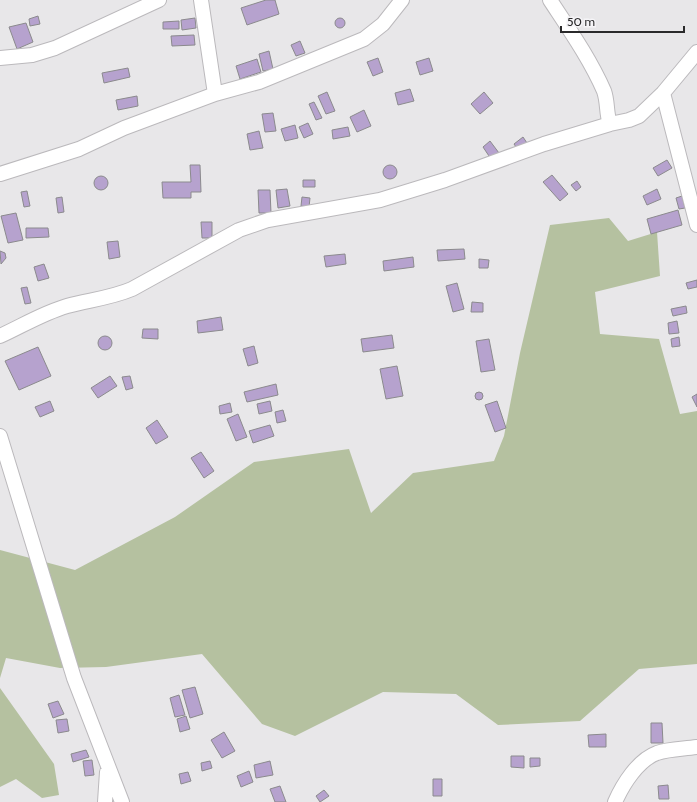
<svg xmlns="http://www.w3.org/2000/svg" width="697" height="802" viewBox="0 0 697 802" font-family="Cabin,sans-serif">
<rect width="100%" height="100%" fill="#e8e7e9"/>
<path fill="#b5c1a0" d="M609 218 628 241 657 232 660 276 595 292 600 334 659 339 680 414 697 411V664L639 669 580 721 498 725 456 694 383 692 295 736 262 724 202 654 106 667 60 668 6 658 0 678V550L75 570 175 517 254 462 349 449 371 513 413 473 494 461 504 436 520 353 550 225Z
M0 688 54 764 59 795 42 798 16 779 0 787Z"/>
<path fill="#b6a2ce" stroke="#8b8a8d" d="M266 0H275L279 14 247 25 241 8Z
M38 16 40 24 30 26 29 19Z
M335 23a5 5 0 1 1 10 0a5 5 0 1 1-10 0Z
M195 18 196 28 182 30 181 20Z
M179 21V29H163V22Z
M26 23 33 42 17 49 9 27Z
M194 35 195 45 172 46 171 36Z
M300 41 305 53 296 56 291 45Z
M269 51 273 69 263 71 259 54Z
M378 58 383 72 373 76 367 62Z
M429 58 433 71 420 75 416 62Z
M257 59 261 72 240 79 236 66Z
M128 68 130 77 104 83 102 73Z
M410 89 414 101 398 105 395 93Z
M327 92 335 111 326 114 318 96Z
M484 92 493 103 480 114 471 104Z
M137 96 138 106 118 110 116 100Z
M314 102 322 118 316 120 309 104Z
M364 110 371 126 357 132 350 117Z
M273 113 276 131 265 132 262 114Z
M308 123 313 134 304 138 299 127Z
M295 125 298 138 285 141 281 129Z
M348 127 350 136 333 139 332 130Z
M259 131 263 148 250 150 247 134Z
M523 137 527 143 518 150 514 144Z
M490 141 499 153 491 159 483 147Z
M667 160 672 168 658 176 653 168Z
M190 165H200L201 192H191V198H163L162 182H191Z
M383 172a7 7 0 1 1 14 0a7 7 0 1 1-14 0Z
M552 175 568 194 560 201 543 182Z
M94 183a7 7 0 1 1 14 0a7 7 0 1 1-14 0Z
M303 180H315V187H303Z
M577 181 581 187 576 191 571 185Z
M287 189 290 206 278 208 276 190Z
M657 189 661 199 647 205 643 196Z
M258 190H270L271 213H259Z
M27 191 30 206 24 207 21 192Z
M682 196 685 208 679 209 676 198Z
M62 197 64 212 58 213 56 198Z
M302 197 310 198 309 207 301 206Z
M678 210 682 225 651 234 647 219Z
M16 213 23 240 8 243 1 216Z
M201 222H212V238H202Z
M26 228H48L49 237 26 238Z
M118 241 120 257 109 259 107 242Z
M464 249 465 259 438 261 437 250Z
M0 251 5 253 6 258 1 264Z
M345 254 346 264 326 267 324 256Z
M413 257 414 267 384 271 383 261Z
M479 259 489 260 488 268H479Z
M44 264 49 278 38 281 34 267Z
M697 280V287L688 289 686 283Z
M457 283 464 309 453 312 446 286Z
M27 287 31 303 25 304 21 288Z
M472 302 483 303V312H471Z
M686 306 687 313 673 316 671 309Z
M221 317 223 330 198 333 197 321Z
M677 321 679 333 669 334 668 323Z
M143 329H158V339L142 338Z
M392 335 394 348 363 352 361 339Z
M98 343a7 7 0 1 1 14 0a7 7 0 1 1-14 0Z
M679 337 680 346 672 347 671 339Z
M489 339 495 370 481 372 476 341Z
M254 346 258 363 248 366 243 349Z
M38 347 51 376 19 390 5 361Z
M397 366 403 396 386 399 380 369Z
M110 376 117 386 98 398 91 388Z
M130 376 133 388 126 390 122 377Z
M276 384 278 395 247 402 244 392Z
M475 396a4 4 0 1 1 8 0a4 4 0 1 1-8 0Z
M697 394V407L692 397Z
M50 401 54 411 40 417 35 407Z
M270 401 272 411 259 414 257 404Z
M497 401 506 428 495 432 485 405Z
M230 403 232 412 220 414 219 406Z
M283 410 286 421 277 423 275 412Z
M238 414 247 437 236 441 227 419Z
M157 420 168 437 156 444 146 428Z
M270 425 274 436 253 443 249 431Z
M201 452 214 471 204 478 191 458Z
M195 687 203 714 190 718 182 690Z
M179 695 185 715 175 717 170 698Z
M58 701 64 714 53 718 48 704Z
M186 716 190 729 180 732 177 719Z
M67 719 69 731 58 733 56 720Z
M651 723H662L663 743H651Z
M224 732 235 751 222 758 211 740Z
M606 734V747H589L588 735Z
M86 750 89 757 73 762 71 754Z
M511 756H524V768L511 767Z
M530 758H540V766L530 767Z
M92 760 94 775 85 776 83 761Z
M210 761 212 768 202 771 201 763Z
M270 761 273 775 256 778 254 765Z
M249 771 253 782 241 787 237 776Z
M188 772 191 781 181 784 179 774Z
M433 779H442V796H433Z
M668 785 669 799H659L658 786Z
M280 786 286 802H275L270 789Z
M324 790 329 796 320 802 316 796Z"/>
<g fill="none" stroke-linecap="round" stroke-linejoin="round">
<g stroke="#bbb9bc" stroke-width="16">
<path id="minor" d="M201 0 215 94
M550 0C569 29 590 59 604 91 608 102 606 113 610 124
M0 58 32 55 55 48 159 0
M663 93 697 225
M0 174 79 149 124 128 215 94 259 82 364 39 383 24 402 0
M0 336C22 326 43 313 67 306 89 300 111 298 132 289L239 230 268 220 380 200 445 180 544 144 610 124 629 120 639 116 663 93 697 52
M0 436 74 678 122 802
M105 802 107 772
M615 802C623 784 638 760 657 753 669 749 684 749 697 747"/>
</g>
<use href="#minor" stroke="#fff" stroke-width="14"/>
</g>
<path d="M561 26v6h123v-6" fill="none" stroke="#2a2a2b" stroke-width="2"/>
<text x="567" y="26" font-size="12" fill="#2a2a2b" stroke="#f5f4f7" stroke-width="3" paint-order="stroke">50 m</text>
</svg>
